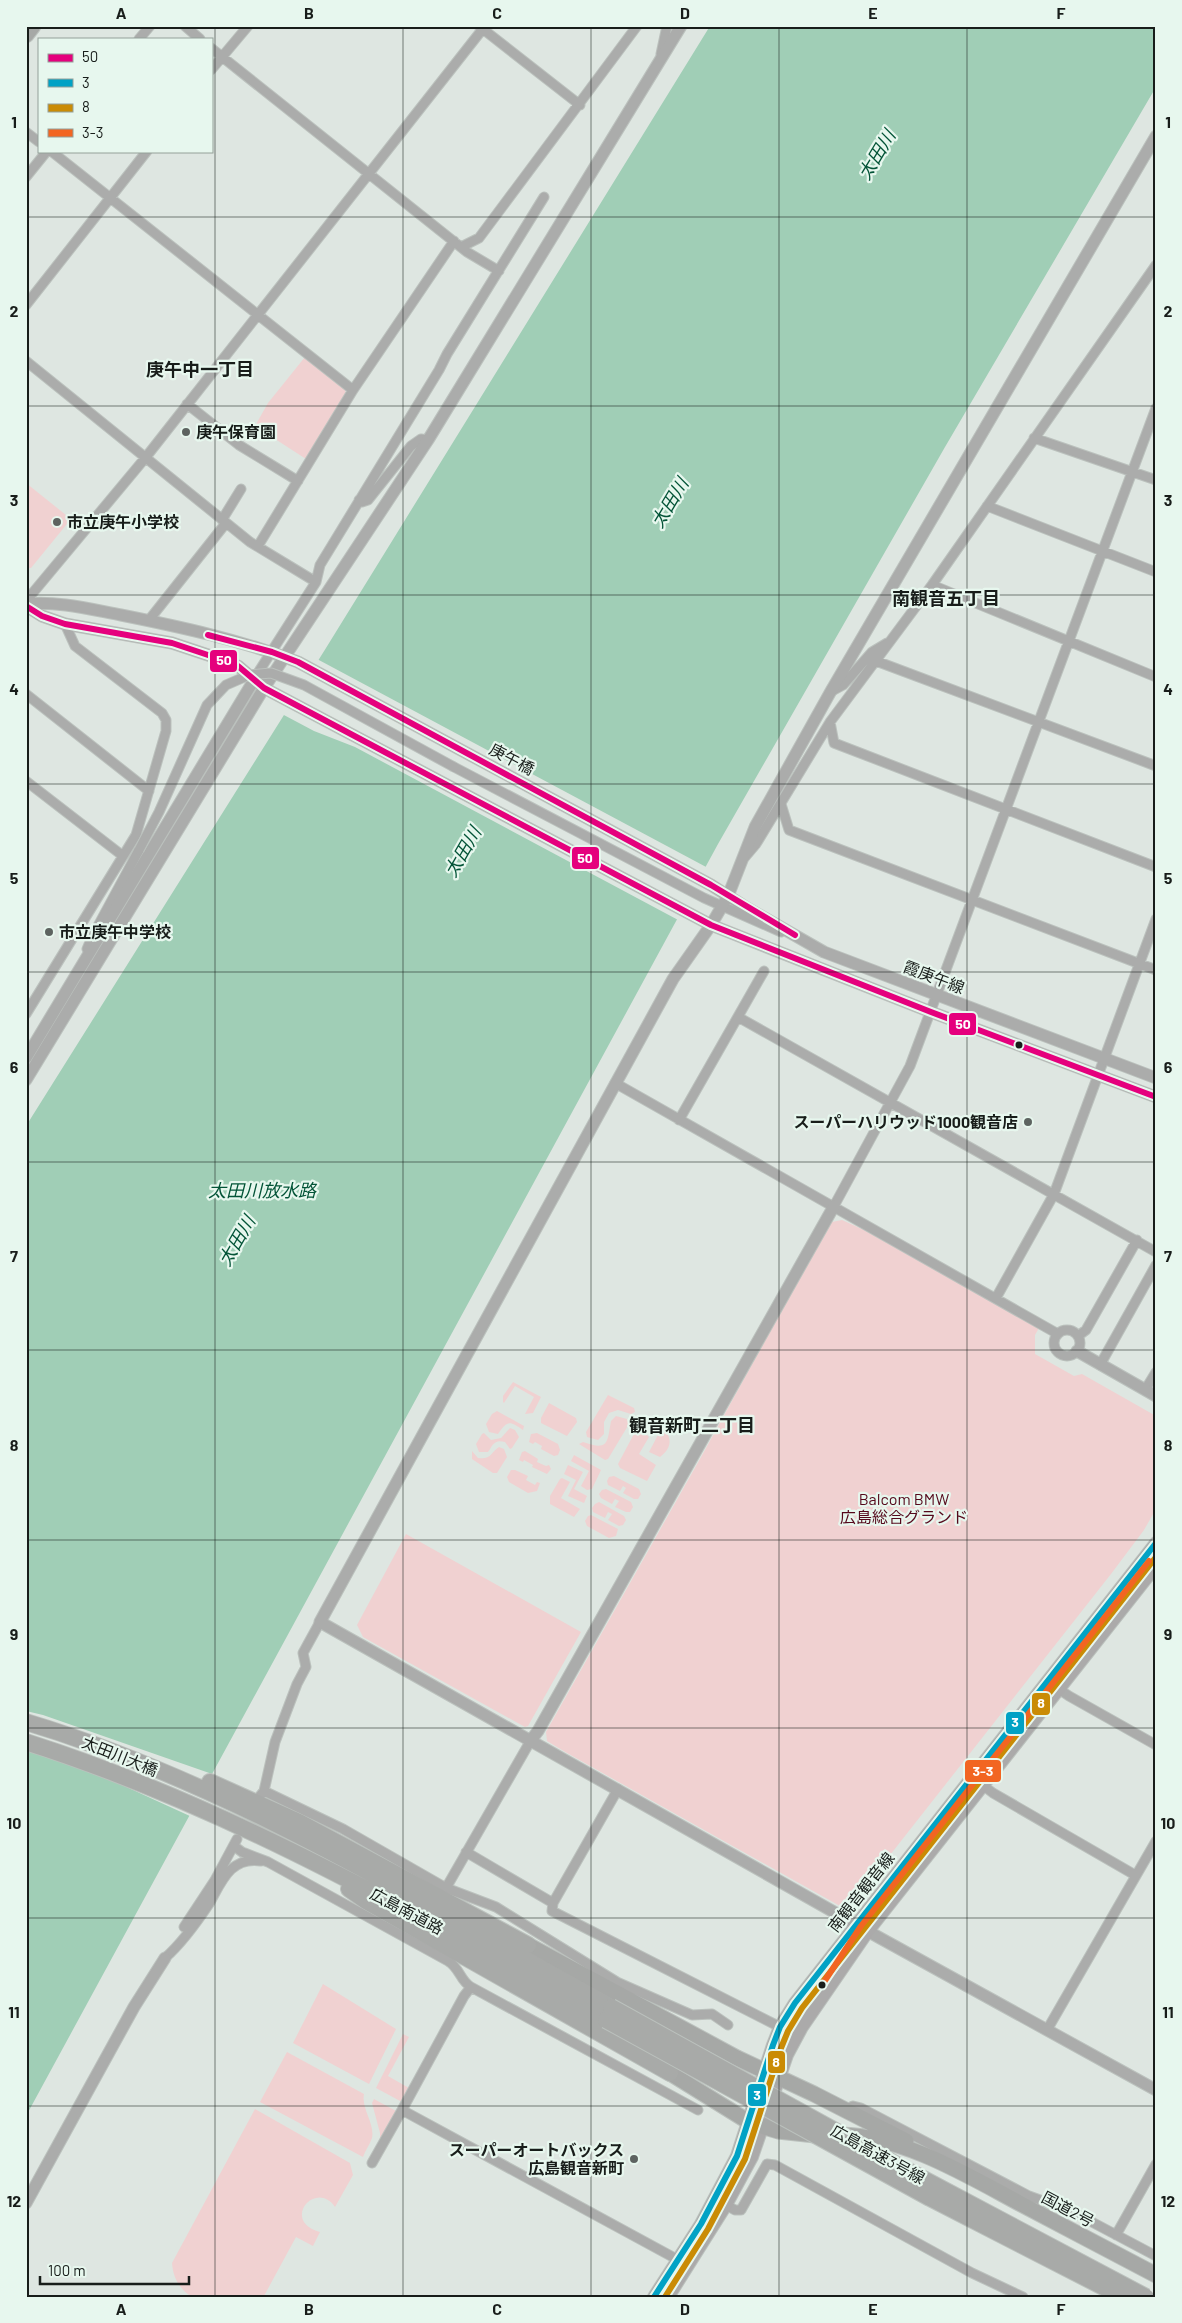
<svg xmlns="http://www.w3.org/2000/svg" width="1182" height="2323" viewBox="0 0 1182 2323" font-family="Barlow,'Noto Sans JP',sans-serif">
<rect width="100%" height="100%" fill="#dee6e1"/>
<path fill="#f0d1d1" d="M305 357 344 387 346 393 306 459 255 426 268 403Z
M26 483 71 519 31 568H26Z
M842 1220 864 1230 1039 1328 1035 1335V1354L1074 1376 1082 1374 1156 1416V1509L1144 1530 1111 1574 857 1897 851 1905 840 1906 567 1753 547 1741 546 1732 700 1459 806 1266 832 1222Z
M513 1382 541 1397 533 1413 525 1414 534 1397 515 1386 504 1403 503 1402V1396Z
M608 1395 634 1408 635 1412 631 1414 618 1410 609 1413 604 1422V1434L598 1440 587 1437 586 1432Z
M549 1403 576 1418 577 1422 567 1436 541 1423V1418Z
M497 1411 524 1426 523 1430C509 1420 507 1421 498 1434L489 1432 486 1424 492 1414Z
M616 1416 627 1419 629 1424 608 1459 605 1460 579 1444 583 1442C609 1451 607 1443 611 1421Z
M649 1416C665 1426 680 1442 660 1457L649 1452 659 1433 643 1422V1418Z
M510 1428 515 1430 519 1437 512 1448 510 1449 505 1442C494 1439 493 1445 488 1452H479L476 1444 482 1434 484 1433 491 1440 501 1438Z
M640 1429 649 1437 639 1454 656 1465 647 1481 620 1468 618 1464 636 1430Z
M537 1433 558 1444 560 1450 558 1455 554 1456 541 1449 542 1446 535 1442 533 1444 529 1442 531 1434Z
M499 1447 504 1449 507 1457 497 1473H493L472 1459V1451L478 1458C491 1460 490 1453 499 1447Z
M525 1451 538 1459 537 1462 546 1466 549 1465 551 1469 547 1474 532 1467 533 1465 524 1460 523 1462 519 1460 522 1452Z
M574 1455 601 1470 592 1489 587 1490 581 1486 589 1471 571 1461Z
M568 1465 583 1472 574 1489 587 1496 584 1503 568 1496 576 1480 564 1474Z
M511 1470H515L528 1476 526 1480 535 1485 537 1482 540 1483 537 1491 528 1493 509 1482 507 1477Z
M614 1476 639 1489 641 1494 638 1499H634L623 1493 626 1488 623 1486 620 1491 608 1485 607 1481 609 1477Z
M562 1478 570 1482 561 1498 580 1509 574 1517 550 1504V1496L560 1479Z
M606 1489 631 1502 633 1507 630 1512H626L615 1507 619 1501 615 1499 612 1504 601 1498 599 1494 602 1490Z
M599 1502 624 1516 626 1520 623 1525 619 1526 608 1520 612 1514 608 1512 605 1518 593 1512 592 1508 595 1504Z
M591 1515 618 1529 616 1536 609 1538 587 1526 585 1521 588 1516Z
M406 1534 581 1632 528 1726 525 1727 363 1637 357 1625Z
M323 1984 396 2029 369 2084 293 2043Z
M403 2034 409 2037 388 2076 409 2088 402 2102 376 2088Z
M287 2052 364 2094C361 2109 375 2123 372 2138 370 2144 365 2151 363 2157L260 2102Z
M374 2099 396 2111 380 2140V2133L372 2103Z
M255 2109 350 2163 353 2175 335 2207C316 2179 280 2221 320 2232L313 2246 296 2237 264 2296 192 2297C179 2289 173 2277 172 2263Z"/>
<path fill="#a0ceb6" d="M710 26H1156V87L945 447 718 844 26 2116V1126L326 648Z"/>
<path fill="#dee6e1" d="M317 659 708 868 680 921 355 747 314 731 282 714Z
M26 1711 43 1715 215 1775 192 1817 85 1768 26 1747Z"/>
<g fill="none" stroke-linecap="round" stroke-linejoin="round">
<g stroke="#bbc1bd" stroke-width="11">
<path id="minor" d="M185 26 200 39
M479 26 580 105
M139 39 150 26
M211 48 467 252 499 271
M661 54 667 26
M211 70 248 26
M26 132 39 142
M51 151 353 390
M26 177 47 151
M461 247 479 238 637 26
M26 305 147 151
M26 361 250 542 316 582 320 565 439 370 447 354 544 197
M187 404 239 445 298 481
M1034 438 1156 480
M359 500 362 502 368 500 411 446 421 439 428 440
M987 506 1156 572
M222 520 241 489
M258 546 353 390 454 241
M932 585 1156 677
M26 601 146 457 485 26
M149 620 226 523
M876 661 1156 766
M254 679 316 582
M832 691 843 685 872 652 887 643
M26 694 149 791
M830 722 834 743 1156 867
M454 767 704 898 781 932
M26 781 123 856
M781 804 789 830 1156 970
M745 857 756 844 830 722 932 585 1156 265
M87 949 92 937 139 850
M26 1014 136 835 166 731V720L162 713 75 646 65 624
M738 1017 1156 1252
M615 1083 1058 1334
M679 1120 764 971
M834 1206 910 1066 1156 408
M996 1298 1054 1194 1156 919
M1054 1343a13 13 0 1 1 26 0a13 13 0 1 1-26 0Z
M1078 1336 1086 1330 1137 1240
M1100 1365 1156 1265
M1145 1390 1156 1372
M1047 1681 1069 1696 1156 1745
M972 1777 993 1793 1135 1875
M618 1789 553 1903 552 1911 780 2027
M264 1791 275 1742 297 1684 306 1667 303 1653 320 1622
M260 1796 264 1791 343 1829 446 1888 496 1907 617 1982 692 2015 712 2014 728 2025
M234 1846 242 1852 268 1862 448 1961C460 1968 460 1981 471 1987L698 2110
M466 1852 553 1903
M446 1888 531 1740
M184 1927 215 1880 237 1839
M165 1958C182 1943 197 1922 209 1904 221 1883 230 1856 261 1861
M471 1987 464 1996 402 2110 682 2262
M1047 2030 1156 1841
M845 2110 853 2106 861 2108 1029 2196 1073 2212 1156 2256
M372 2163 402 2110
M726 2205 735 2210H741L767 2164 775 2165 972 2273 1023 2297
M1116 2235 1156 2164"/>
</g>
<g stroke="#bbc1bd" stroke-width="13">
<path id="tertiary" d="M1156 136 831 691 755 827 728 896 711 925 673 979 320 1622 880 1938 1156 2090
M26 604C58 601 89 609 121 615 181 627 241 640 298 662L711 885 747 908 824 952 1156 1078
M26 606 42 616 65 624 172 643 214 657 238 666 264 688 711 925 931 1012 1156 1097
M26 1058 254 680 259 676
M26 1080 264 688 428 440 681 26
M1077 1351 1156 1396
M531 1740 538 1731 834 1206
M26 2203 134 2007 165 1958"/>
</g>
<g stroke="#bbc1bd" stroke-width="14">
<path id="secondary" d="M654 2297 701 2224 737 2156 773 2045 780 2027 795 2003 1156 1543
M668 2297 726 2205 752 2157 787 2055 802 2027 868 1931 1156 1566"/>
</g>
<g stroke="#bbc1bd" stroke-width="17">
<path id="trunk" d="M26 35 33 26
M528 1945 737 2058 814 2094 906 2141
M670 2073 749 2122 778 2131 815 2135
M841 2135C903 2136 967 2175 1021 2204 1066 2228 1111 2251 1156 2275"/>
</g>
<g stroke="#bbc1bd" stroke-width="18">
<path id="motorway" d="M26 1722C230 1783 425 1905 611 2007
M26 1742C231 1807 419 1917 606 2020
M210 1782 299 1822 528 1945
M349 1889 366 1901 670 2073"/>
</g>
<use href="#minor" stroke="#abacab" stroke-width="9"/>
<use href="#tertiary" stroke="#abacab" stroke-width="11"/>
<use href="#secondary" stroke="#abaaaa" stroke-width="12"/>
<use href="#trunk" stroke="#a6a8a6" stroke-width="15"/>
<use href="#motorway" stroke="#a8aaa8" stroke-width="16"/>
<g stroke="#bbc1bd" stroke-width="11" stroke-linecap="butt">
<path id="minor-bridge" d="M139 850 159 812 207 705 226 685 249 675 271 673 304 685 454 767"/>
</g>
<g stroke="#bbc1bd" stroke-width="18" stroke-linecap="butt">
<path id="motorway-bridge" d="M611 2007 895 2164 1146 2297
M606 2020 930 2198 1119 2295"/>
</g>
<use href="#minor-bridge" stroke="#abacab" stroke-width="9"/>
<use href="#motorway-bridge" stroke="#a8aaa8" stroke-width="16"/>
<g stroke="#e7f7ee" stroke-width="10">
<path id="bus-1" d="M26 606 42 616 65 624 172 643 214 657 238 666 264 688 711 925 931 1012 1156 1097
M208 635 272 652 298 662 711 885 795 935"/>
</g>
<g stroke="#e7f7ee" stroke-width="10">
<path id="bus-2" d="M654 2297 701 2224 737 2156 773 2045 780 2027 795 2003 1156 1543"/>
</g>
<g stroke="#e7f7ee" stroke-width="10">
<path id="bus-3" d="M665 2297 708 2229 745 2159 781 2048 788 2031 802 2008 1156 1557"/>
</g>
<g stroke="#e7f7ee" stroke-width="10">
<path id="bus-4" d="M822 1985 861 1926 1149 1561"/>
</g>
<use href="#bus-1" stroke="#e5007d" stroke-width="6"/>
<use href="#bus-2" stroke="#01a2c5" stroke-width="6"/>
<use href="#bus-3" stroke="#ca8b05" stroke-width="6"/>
<use href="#bus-4" stroke="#f26522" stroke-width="6"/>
</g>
<path fill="none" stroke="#181d1a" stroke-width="1" stroke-opacity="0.55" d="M215 26V2297M403 26V2297M591 26V2297M779 26V2297M967 26V2297M26 217H1156M26 406H1156M26 595H1156M26 784H1156M26 972H1156M26 1162H1156M26 1350H1156M26 1540H1156M26 1728H1156M26 1918H1156M26 2106H1156"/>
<g fill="#5d6360" stroke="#e7f7ee" stroke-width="2">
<circle cx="186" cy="432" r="5"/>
<circle cx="57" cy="522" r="5"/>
<circle cx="49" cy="932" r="5"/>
<circle cx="1028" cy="1122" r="5"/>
<circle cx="634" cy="2159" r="5"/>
</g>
<g fill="#181d1a" stroke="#e7f7ee" stroke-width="2">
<circle cx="1019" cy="1045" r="4.5"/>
<circle cx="822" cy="1985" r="4.5"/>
</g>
<g text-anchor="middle" stroke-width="4.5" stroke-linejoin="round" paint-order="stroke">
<g font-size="16" font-weight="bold" fill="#181d1a" stroke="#e7f7ee" text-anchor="start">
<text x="196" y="438">庚午保育園</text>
<text x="67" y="528">市立庚午小学校</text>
<text x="59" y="938">市立庚午中学校</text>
<text x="1018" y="1128" text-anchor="end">スーパーハリウッド1000観音店</text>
<text x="624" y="2156" text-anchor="end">スーパーオートバックス<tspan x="624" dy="18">広島観音新町</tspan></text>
</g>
<g font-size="16" fill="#181d1a" stroke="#e7f7ee">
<text transform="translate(512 759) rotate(28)" y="6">庚午橋</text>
<text transform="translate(934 977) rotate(21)" y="6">霞庚午線</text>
<text transform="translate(120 1756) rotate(22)" y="6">太田川大橋</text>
<text transform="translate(861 1892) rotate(-52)" y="6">南観音観音線</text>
<text transform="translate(407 1911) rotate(28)" y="6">広島南道路</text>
<text transform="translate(878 2154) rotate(29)" y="6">広島高速3号線</text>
<text transform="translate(1068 2209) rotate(28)" y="6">国道2号</text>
</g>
<g font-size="16" fill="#55081b" stroke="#e7f7ee">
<text x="904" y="1505">Balcom BMW<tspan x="904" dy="18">広島総合グランド</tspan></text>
</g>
<g font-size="18" font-style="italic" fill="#035437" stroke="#e7f7ee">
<text transform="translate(877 155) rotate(-59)" y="6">太田川</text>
<text transform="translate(670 503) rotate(-59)" y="6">太田川</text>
<text transform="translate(463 852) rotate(-60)" y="6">太田川</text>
<text x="262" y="1197">太田川放水路</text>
<text transform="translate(237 1241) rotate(-60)" y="6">太田川</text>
</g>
<g font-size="18" font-weight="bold" fill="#181d1a" stroke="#e7f7ee">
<text x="200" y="376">庚午中一丁目</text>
<text x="946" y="605">南観音五丁目</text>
<text x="692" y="1432">観音新町二丁目</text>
</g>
</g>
<g stroke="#e7f7ee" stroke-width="2">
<rect x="209" y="649" width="29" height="24" rx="5" fill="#e5007d"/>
<rect x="571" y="846" width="29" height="24" rx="5" fill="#e5007d"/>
<rect x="948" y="1012" width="29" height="24" rx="5" fill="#e5007d"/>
<rect x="1031" y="1692" width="20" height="24" rx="5" fill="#ca8b05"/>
<rect x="1005" y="1711" width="20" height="24" rx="5" fill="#01a2c5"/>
<rect x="964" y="1759" width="38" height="24" rx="5" fill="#f26522"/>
<rect x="767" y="2050" width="19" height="24" rx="5" fill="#ca8b05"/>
<rect x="747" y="2083" width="20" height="24" rx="5" fill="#01a2c5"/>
</g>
<g font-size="14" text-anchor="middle" font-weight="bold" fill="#fff">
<text x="224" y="665">50</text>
<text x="585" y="863">50</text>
<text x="963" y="1029">50</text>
<text x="1041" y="1708">8</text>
<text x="1015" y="1727">3</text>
<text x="983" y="1776">3-3</text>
<text x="776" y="2067">8</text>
<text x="757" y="2100">3</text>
</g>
<rect width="1182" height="2323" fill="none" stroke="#e7f7ee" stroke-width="55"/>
<rect x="38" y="38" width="175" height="115" fill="#e7f7ee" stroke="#94a099"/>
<rect x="48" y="54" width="25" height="8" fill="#e5007d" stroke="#94a099"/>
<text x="82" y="62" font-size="15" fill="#181d1a">50</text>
<rect x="48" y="79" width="25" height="8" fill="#01a2c5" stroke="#94a099"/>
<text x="82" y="88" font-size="15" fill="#181d1a">3</text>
<rect x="48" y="104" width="25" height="8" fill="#ca8b05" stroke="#94a099"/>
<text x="82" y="112" font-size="15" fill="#181d1a">8</text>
<rect x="48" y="129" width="25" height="8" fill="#f26522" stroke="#94a099"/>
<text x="82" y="138" font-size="15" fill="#181d1a">3-3</text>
<path d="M40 2276v8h149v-8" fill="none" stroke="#181d1a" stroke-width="2.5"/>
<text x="48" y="2276" font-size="15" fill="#181d1a" stroke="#e7f7ee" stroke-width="4" paint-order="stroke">100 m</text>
<rect x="28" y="28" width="1126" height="2268" fill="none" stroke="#181d1a" stroke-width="2"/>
<g font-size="16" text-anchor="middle" font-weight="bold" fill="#181d1a">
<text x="121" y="19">A</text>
<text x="309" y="19">B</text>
<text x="497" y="19">C</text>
<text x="685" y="19">D</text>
<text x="873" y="19">E</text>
<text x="1061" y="19">F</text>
<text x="14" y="128">1</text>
<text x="1168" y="128">1</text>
<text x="14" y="317">2</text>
<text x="1168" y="317">2</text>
<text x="14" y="506">3</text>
<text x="1168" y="506">3</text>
<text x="14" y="695">4</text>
<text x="1168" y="695">4</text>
<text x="14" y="884">5</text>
<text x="1168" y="884">5</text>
<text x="14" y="1073">6</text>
<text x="1168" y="1073">6</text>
<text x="14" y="1262">7</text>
<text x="1168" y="1262">7</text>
<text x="14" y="1451">8</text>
<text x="1168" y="1451">8</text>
<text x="14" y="1640">9</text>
<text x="1168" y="1640">9</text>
<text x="14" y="1829">10</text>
<text x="1168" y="1829">10</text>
<text x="14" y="2018">11</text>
<text x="1168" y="2018">11</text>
<text x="14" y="2207">12</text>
<text x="1168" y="2207">12</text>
<text x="121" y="2315">A</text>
<text x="309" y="2315">B</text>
<text x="497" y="2315">C</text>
<text x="685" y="2315">D</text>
<text x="873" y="2315">E</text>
<text x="1061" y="2315">F</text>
</g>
</svg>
